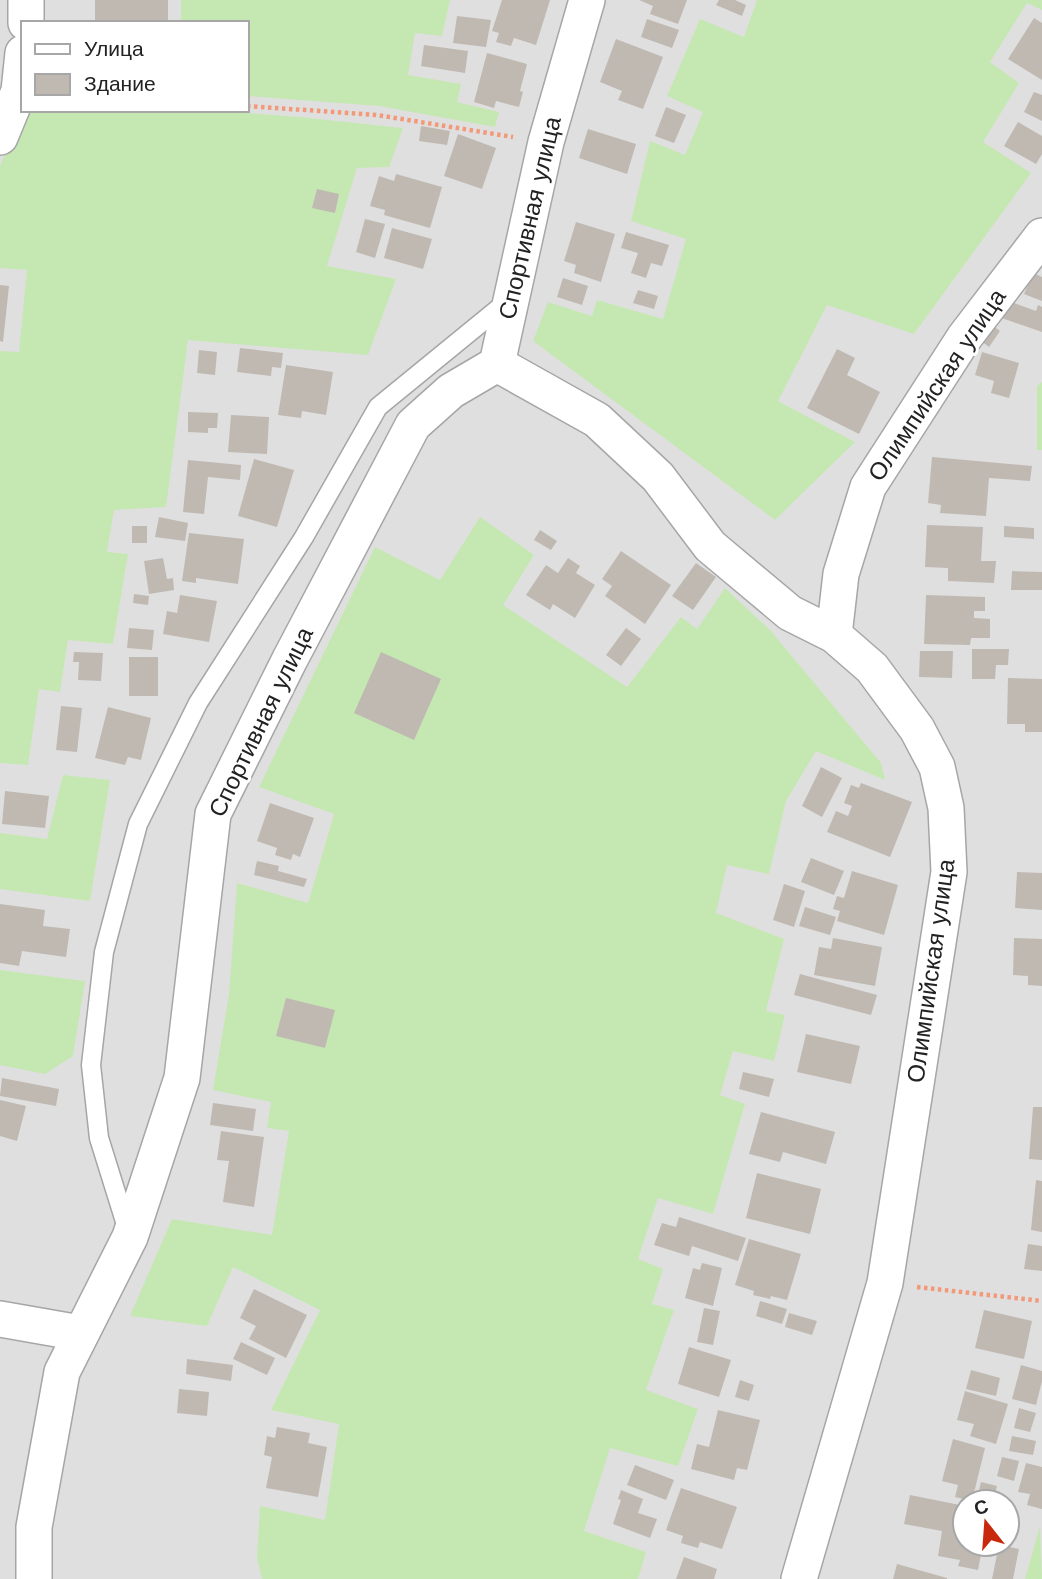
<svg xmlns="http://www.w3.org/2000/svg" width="1042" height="1579" viewBox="0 0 1042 1579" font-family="'Work Sans',sans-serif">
<rect width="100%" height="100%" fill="#f1f0e9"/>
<path fill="#e0dfdf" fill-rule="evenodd" d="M0 0H1042V1579H0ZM23 23H247V110H23ZM965 1502H1007V1544H965Z"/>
<path fill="#c5e8b3" d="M181 0H450L442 36 415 33 408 75 461 84 457 102 499 112 495 127 379 106 247 96V23H181Z
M757 0H1042V10L1027 3 990 62 1019 83 983 142 1031 173 914 334 827 305 778 401 855 442 775 520 533 341 548 302 592 316 597 300 663 319 686 239 631 221 650 141 685 155 703 112 667 96 700 19 744 37Z
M23 107V110H208L299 117 403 128 389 167 357 168 327 266 396 279 368 355 188 340 166 507 114 510 107 552 128 554 113 644 68 640 60 692 39 689 28 765 0 763V351L19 352 27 270 0 268V166Z
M1042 382V450H1037V386Z
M480 517 534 555 503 605 627 687 681 617 697 629 725 588 770 630 881 763 885 780 816 751 786 801 769 874 727 865 716 913 784 939 766 1011 785 1015 774 1061 733 1051 720 1095 745 1104 713 1214 658 1198 638 1259 663 1269 652 1304 674 1310 646 1390 698 1409 678 1466 610 1448 584 1531 646 1552 638 1579H262L257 1558 260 1506 325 1520 339 1424 271 1410 320 1310 233 1267 207 1326 130 1316 172 1219 272 1235 289 1131 267 1128 271 1102 213 1090 229 994 237 883 308 903 334 814 259 787 375 547 440 580Z
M63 775 110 780 90 901 0 889V833L47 839Z
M0 970 85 981 73 1056 45 1074 0 1065Z
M1040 1526 1042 1579H1025Z"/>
<path fill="#bfb9b2" d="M95 0H168V21L95 23Z
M502 0H550L536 45 514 38 511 46 496 42 499 33 492 31Z
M639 0H687L678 24 650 14 653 6Z
M719 0H735L746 5 742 16 716 5Z
M457 16 491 20 486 47 453 43Z
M1034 18 1042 23V80L1008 59Z
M647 19 679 30 672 48 641 37Z
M616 39 663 57 643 109 618 100 622 91 600 82Z
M424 45 468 51 465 73 421 66Z
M487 53 527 64 520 91 523 92 519 107 496 101 494 108 474 102Z
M1034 92 1042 95V121L1024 112Z
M666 107 686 115 674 143 655 136Z
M1018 122 1042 136V154L1036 164 1004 146Z
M421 126 450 131 447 145 419 141Z
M588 129 636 144 627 174 579 158Z
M458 134 496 148 482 189 444 176Z
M396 174 442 187 430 228 384 215 385 210 370 206 379 176 394 181Z
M317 189 339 194 335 213 312 208Z
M365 219 385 224 375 258 356 252Z
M576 222 615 234 601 282 574 273 576 265 564 261Z
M392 228 432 239 423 269 384 258Z
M626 232 669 245 662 266 651 263 646 278 631 273 638 253 621 248Z
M1033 273 1042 277V301L1024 294Z
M563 278 588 286 582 305 557 297Z
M0 285 9 286 3 342 0 341Z
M638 290 658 296 654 309 633 303Z
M1006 300 1036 311 1038 305 1042 307V332L999 317Z
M992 325 1000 331 989 347 981 341Z
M240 348 283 353 281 368 272 367 271 376 237 372Z
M837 349 855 358 847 375 880 392 859 434 807 408Z
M199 350 217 352 215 375 197 373Z
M982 352 1019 363 1009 398 991 393 994 381 975 375Z
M286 365 333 372 326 415 302 411 301 418 278 415Z
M188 412 218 413 217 428H208V433L188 432Z
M231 415 269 417 267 454 228 452Z
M932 457 1032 466 1030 481 989 478 986 516 940 513 941 505 928 503Z
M254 459 294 470 277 527 238 516Z
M188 460 241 465 240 480 208 477 204 514 183 512Z
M159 517 188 523 185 541 155 537Z
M927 525 983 527 981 561H996L994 583 948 581V568L925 567Z
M132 526H147V543H132Z
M1004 526 1034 528V539L1004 537Z
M540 530 557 541 551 550 534 540Z
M189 533 244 539 238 584 196 578V583L182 581Z
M621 551 671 585 645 624 605 596 612 586 602 579Z
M163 558 167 579 173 578 174 590 149 594 144 561Z
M568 558 580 566 576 573 595 585 575 618 553 604 550 610 526 595 546 565 558 573Z
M696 563 716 577 693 610 672 596Z
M1012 571 1042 572V590H1011Z
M134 594 149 596 148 605 133 603Z
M180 595 217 601 209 642 163 634 167 611 177 613Z
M926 595 985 597V611H974V618L990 619V638H971L970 645 924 644Z
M129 628 154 630 152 650 127 648Z
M626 628 641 639 621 666 606 655Z
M972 649H1009L1008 665H996L995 679H972Z
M920 651H953L952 678 919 677Z
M74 652 103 653 101 681 78 680 79 662H73Z
M381 652 441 679 414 740 354 713Z
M129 657H158V696H129Z
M1008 678 1042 679V732H1025V724H1007Z
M61 706 82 708 77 752 56 750Z
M108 707 151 718 141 760 128 757 125 765 95 758Z
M821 767 842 778 822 817 802 806Z
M861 783 912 802 890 857 827 832 836 811 848 816 852 806 844 803 851 785 859 788Z
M5 791 49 796 45 828 2 824Z
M270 803 314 818 300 857 293 854 291 860 275 855 277 848 257 841Z
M811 858 844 871 834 895 801 882Z
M257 861 279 866 278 871 307 879 304 887 254 875Z
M852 871 898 885 884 935 837 921 840 911 833 909 837 896 844 898Z
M1017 872 1042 873V910L1015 908Z
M784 884 805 891 794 927 773 920Z
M0 904 45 910 43 926 70 929 66 957 22 951 19 966 0 963Z
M805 907 836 917 830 935 799 926Z
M833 938 882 947 875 986 814 975 819 947 831 949Z
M1014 938 1042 939V986L1028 985V976L1013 975Z
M800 974 877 995 871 1015 794 995Z
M286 998 335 1010 325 1048 276 1036Z
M806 1034 860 1046 851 1084 797 1072Z
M743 1072 774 1079 769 1097 739 1089Z
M2 1078 59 1089 56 1106 0 1096Z
M0 1100 26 1106 17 1141 0 1136Z
M213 1103 256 1109 253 1131 210 1125Z
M1033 1107H1042V1160L1029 1159Z
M761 1112 835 1132 826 1164 783 1152 780 1162 749 1154Z
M221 1131 264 1137 254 1207 223 1202 229 1161 217 1160Z
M757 1173 821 1189 810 1234 746 1218Z
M1036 1180 1042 1181V1232L1031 1230Z
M679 1217 746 1238 738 1261 692 1246 689 1256 654 1245 662 1223 676 1227Z
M749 1239 801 1254 787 1300 771 1296 770 1299 753 1295 754 1291 735 1285Z
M1028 1244 1042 1246V1271L1024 1269Z
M702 1263 722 1268 713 1306 685 1298 693 1268 700 1270Z
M254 1289 307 1315 286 1358 249 1339 256 1326 240 1318Z
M760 1301 787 1309 782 1324 756 1316Z
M704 1308 720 1311 713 1345 697 1342Z
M984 1310 1032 1321 1024 1359 975 1348Z
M789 1313 817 1321 812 1335 785 1327Z
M241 1342 275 1358 267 1375 233 1359Z
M689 1347 731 1360 719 1397 678 1384Z
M187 1359 233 1365 231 1381 186 1374Z
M1021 1365 1042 1371V1381L1036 1405 1012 1399Z
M971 1370 1000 1378 996 1396 966 1389Z
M740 1380 754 1385 749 1401 735 1397Z
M179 1389 209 1392 207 1416 177 1413Z
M965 1391 1008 1404 996 1444 970 1436 974 1424 957 1420Z
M1019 1408 1036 1413 1030 1432 1014 1428Z
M718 1410 760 1420 747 1470 737 1468 734 1480 691 1469 697 1444 709 1447Z
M277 1427 310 1433 308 1443 327 1447 318 1497 266 1488 272 1457 264 1455 267 1436 275 1438Z
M1012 1436 1036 1441 1033 1455 1009 1451Z
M953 1439 985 1448 972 1501 955 1497 958 1485 942 1481Z
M1002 1457 1019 1461 1014 1481 997 1476Z
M1026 1463 1042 1467V1509L1027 1505 1030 1494 1018 1492Z
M635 1465 674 1480 666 1500 627 1485Z
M981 1482 997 1486 993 1502 977 1498Z
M681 1488 737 1507 722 1549 700 1542 698 1548 681 1543 683 1536 666 1530Z
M621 1490 643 1499 638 1513 657 1519 650 1538 613 1524 621 1500 618 1499Z
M910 1495 965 1506V1544H983L978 1570 958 1566 960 1560 938 1556 942 1531 904 1524Z
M999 1545 1019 1549 1013 1579H992Z
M684 1557 717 1569 714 1579H676Z
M897 1564 947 1578V1579H893Z"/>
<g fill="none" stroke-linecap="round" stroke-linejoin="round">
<g stroke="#a6a6a6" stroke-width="21">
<path id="lane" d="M128 1231 99 1138 91 1065 104 952 138 824 198 703 304 537 378 407 509 300"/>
</g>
<g stroke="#a6a6a6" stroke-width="38">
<path id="street" d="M26 23V0
M0 137 19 91 23 53
M497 364 597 420 658 477 710 546 790 613 834 635 872 668 917 729 937 767 946 808 949 872 885 1283 799 1579
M834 635 841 574 868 487 964 338 1042 236
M0 1319 80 1333
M34 1579V1527L62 1372 130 1237 182 1078 213 814 289 661 413 425 451 391 497 364 546 142 587 0"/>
</g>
<path stroke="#f2997a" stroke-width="4.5" stroke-dasharray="3.5 3.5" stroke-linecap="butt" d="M247 106 377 115 513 137
M917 1287 1042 1301"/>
<use href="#lane" stroke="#fff" stroke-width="18"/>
<use href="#street" stroke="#fff" stroke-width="35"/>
</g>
<g text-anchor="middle" stroke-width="6" stroke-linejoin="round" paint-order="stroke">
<g font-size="24" fill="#222" stroke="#fff">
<text transform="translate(530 218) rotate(-77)" y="8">Спортивная улица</text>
<text transform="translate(937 385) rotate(-56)" y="8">Олимпийская улица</text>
<text transform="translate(261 722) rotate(-64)" y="8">Спортивная улица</text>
<text transform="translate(931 971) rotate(-82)" y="8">Олимпийская улица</text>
</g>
</g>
<rect x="21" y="21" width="228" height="91" fill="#ffffff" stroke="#a7a7a7" stroke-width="2"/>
<rect x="35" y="44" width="35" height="10" fill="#ffffff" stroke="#a7a7a7" stroke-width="2"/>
<text x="84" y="56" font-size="21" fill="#222222">Улица</text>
<rect x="35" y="74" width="35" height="21" fill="#bfb9b2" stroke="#a7a7a7" stroke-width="2"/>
<text x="84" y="91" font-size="21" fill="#222222">Здание</text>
<g transform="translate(986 1523) rotate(343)"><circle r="33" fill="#ffffff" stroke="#a7a7a7" stroke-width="2"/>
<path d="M0-5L12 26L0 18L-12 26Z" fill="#c8290c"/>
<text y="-10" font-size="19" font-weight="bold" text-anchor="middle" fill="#222222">С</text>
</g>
</svg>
